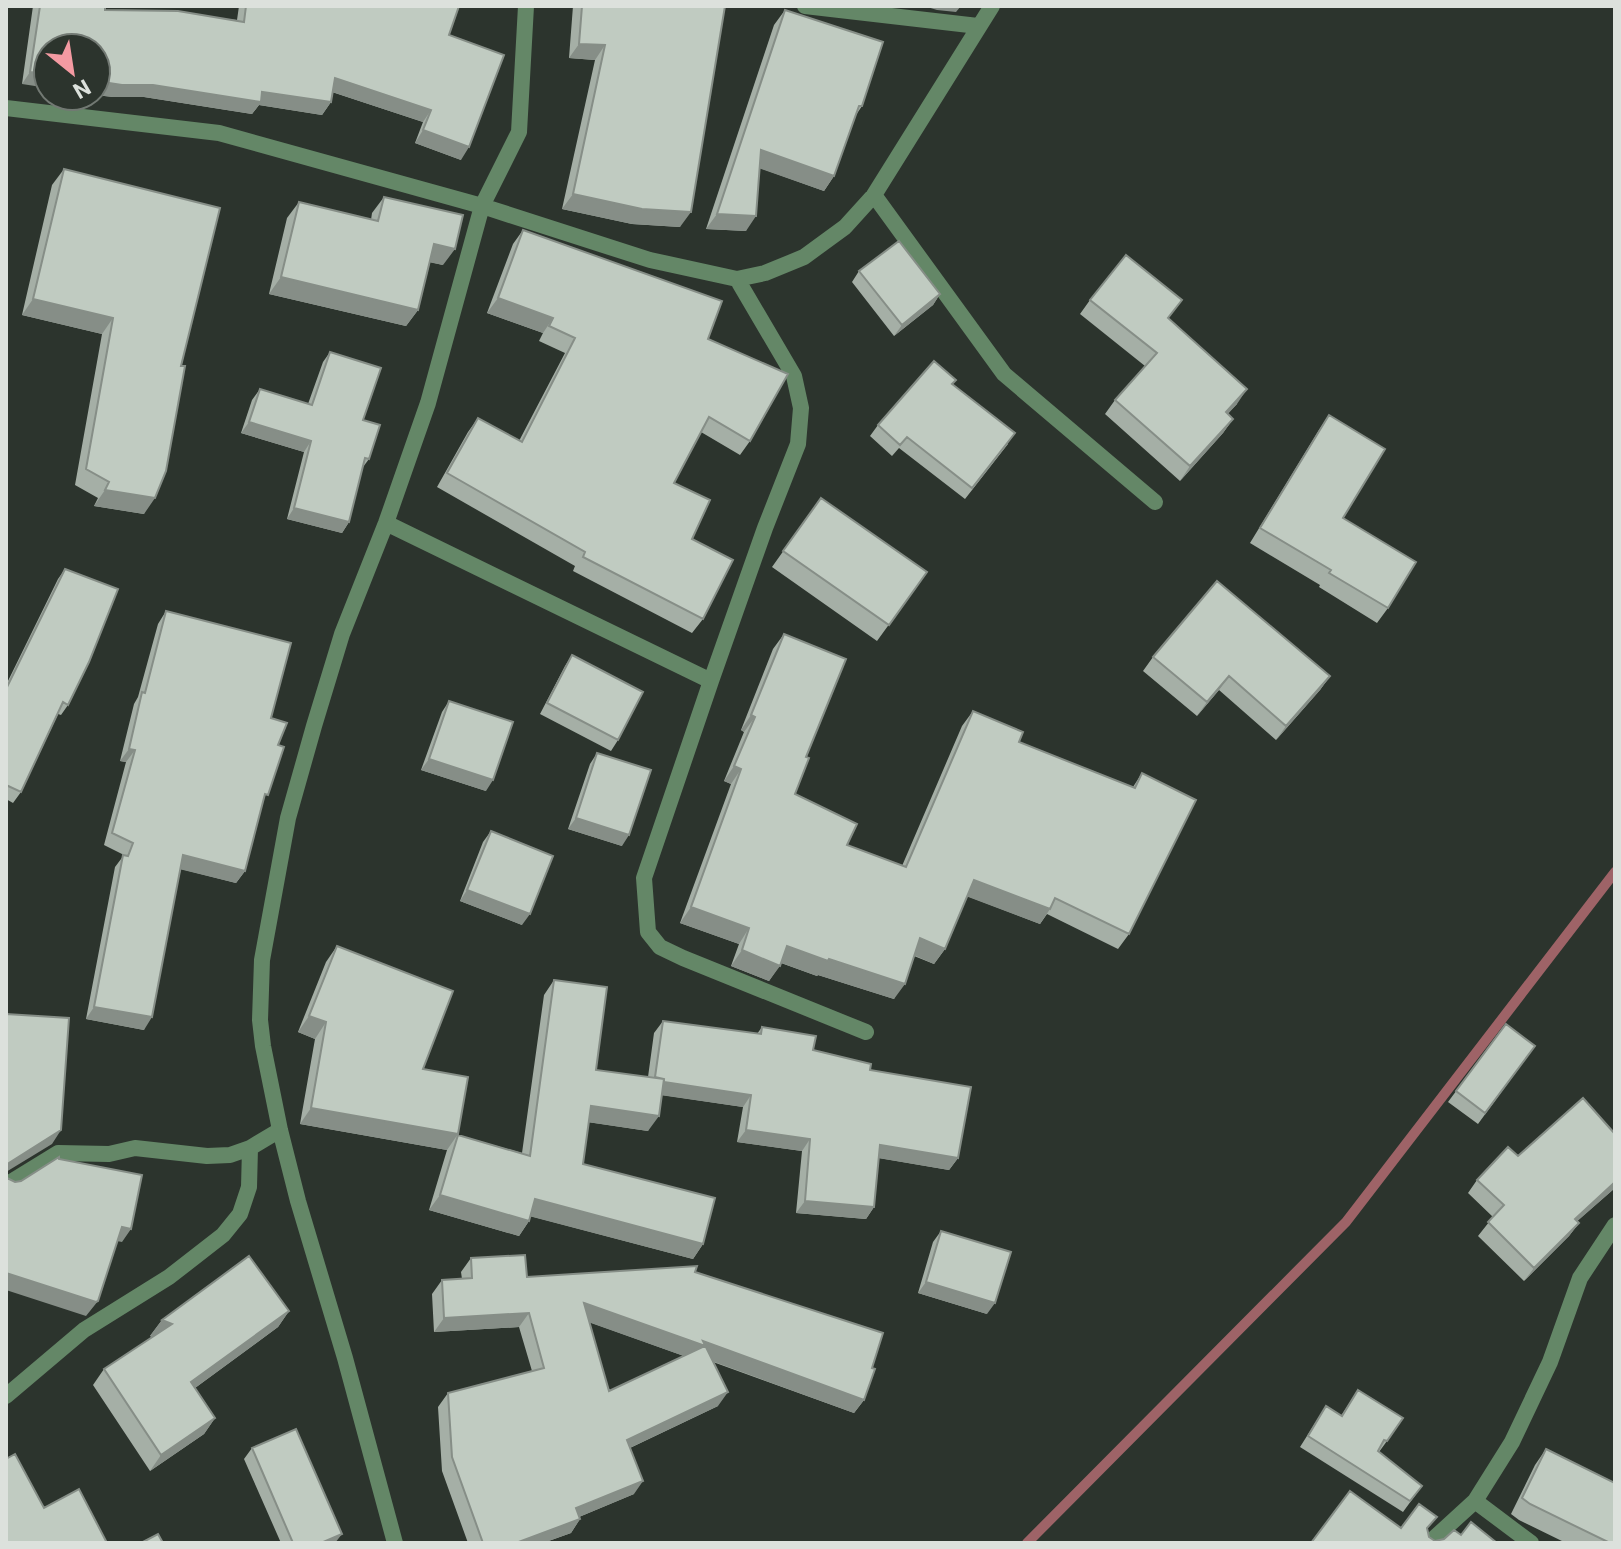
<svg xmlns="http://www.w3.org/2000/svg" width="1621" height="1549" viewBox="0 0 1621 1549" font-family="Roboto,sans-serif">
<rect width="100%" height="100%" fill="#2c342d"/>
<g fill="none" stroke-linecap="round" stroke-linejoin="round">
<path stroke="#9e6367" stroke-width="10" d="M1027 1543 1346 1222 1615 872"/>
<path stroke="#648767" stroke-width="16" d="M805 6 978 26
M6 108 219 133 482 206 650 260 737 279 765 273 804 257 845 227 874 195 992 6
M874 195 1004 374 1155 502
M737 279 794 376 801 408 798 444 765 528 711 681 644 878 648 932 660 947 683 958 866 1032
M386 523 711 681
M6 1185 58 1153 109 1154 135 1148 207 1156 230 1155 250 1148 280 1130
M6 1396 84 1330 169 1277 223 1235 240 1214 249 1187 250 1148
M1475 1501 1531 1543
M395 1543 345 1358 298 1201 280 1130 263 1046 260 1020 262 960 288 818 314 726 342 634 386 523 428 403 482 206 519 132 526 6
M1429 1543 1475 1501 1512 1442 1550 1362 1580 1278 1615 1225"/>
</g>
<path fill="#a5afa6" fill-rule="evenodd" d="M33 6H105V10L237 20 239 6H459L449 35 461 160 415 143 423 122 332 92 331 102 322 115 259 105 252 114 144 97H113L96 95V48L22 84Z
M573 6H725L680 227 632 224 562 209 595 60 569 58Z
M785 10 862 106 856 115 834 176 824 191 760 168 746 231 706 229 774 25Z
M64 169 181 366 144 514 94 506 98 498 75 485 102 334 22 315 52 185Z
M384 197 443 265 430 262 418 310 406 326 269 294 287 218 299 202 371 220 372 213Z
M523 230 708 339 750 441 740 455 701 432 674 483 692 539 703 619 692 633 573 571 575 566 437 487 468 432 478 418 519 441 565 353 539 341 543 333 487 313 513 244Z
M859 271 940 294 933 305 894 336 852 282Z
M1090 300 1169 319 1237 404 1227 414 1233 419 1223 433 1180 481 1105 414 1115 400 1145 366 1080 314Z
M330 352 363 420 369 459 363 467 349 522 342 533 287 519 304 452 241 433 252 400 260 389 308 404 323 362Z
M953 385 1008 444 965 499 899 448 892 456 870 436 878 425Z
M1329 415 1343 518 1388 608 1377 623 1319 587 1320 585 1250 543 1319 430Z
M821 498 927 572 877 641 772 567Z
M65 569 68 705 61 715 58 714 21 792 13 803 6 799V685L58 579Z
M166 611 271 718 278 745 245 871 236 883 181 869 144 1030 86 1019 115 867 124 855 104 845 126 762 120 761 134 704 138 697 158 624Z
M784 634 806 757 795 794 847 845 902 866 962 726 973 711 1019 742 1133 787 1142 773 1129 934 1118 949 1047 914 1040 924 967 896 945 949 934 964 914 956 894 999 818 975 817 976 781 963 769 981 731 966 739 944 680 923 731 784 724 781 744 732 741 730 773 649Z
M572 655 618 740 611 751 540 714 565 666Z
M1153 657 1330 676 1320 690 1276 740 1219 690 1197 716 1143 671Z
M449 701 486 791 421 770 442 712Z
M597 753 622 846 568 829 590 764Z
M491 831 522 925 460 901 483 842Z
M337 946 423 1069 458 1135 522 1153 544 995 554 980 596 1070 648 1077 654 1033 663 1021 757 1034 762 1027 813 1050 870 1070 958 1158 949 1170 879 1158 874 1207 866 1219 796 1213 802 1151 737 1142 743 1107 662 1095 648 1131 588 1122 583 1164 703 1244 693 1259 530 1216 529 1221 519 1236 429 1210 447 1150 300 1124 315 1039 298 1032 326 962Z
M1506 1024 1535 1046 1478 1124 1448 1102Z
M1615 1134V1188L1577 1221 1579 1223 1569 1236 1524 1281 1478 1236 1493 1217 1468 1193 1477 1180 1518 1156Z
M941 1231 987 1314 918 1293 933 1242Z
M471 1258 527 1277 695 1272 872 1368 864 1400 854 1413 713 1362 718 1406 630 1448 634 1494 579 1517 580 1519 571 1533 543 1543H468L442 1471 438 1407 448 1393 532 1371 519 1327 434 1332 432 1294 442 1280 462 1279 461 1272ZM589 1322 684 1356 609 1391Z
M289 1311 278 1327 195 1388 215 1418 204 1434 150 1471 93 1385 104 1369 152 1337 150 1336 162 1320Z
M1358 1390 1387 1441 1379 1452 1422 1486 1403 1512 1300 1447 1319 1417 1341 1416Z
M252 1448 335 1543H281L244 1459Z
M1546 1449 1615 1543H1566L1519 1520 1511 1514 1535 1465Z"/>
<path fill="#868e87" d="M924 6H961L956 12 937 10Z
M579 44 605 45 595 60 569 58Z
M30 72 48 74V88L22 84Z
M335 78 431 110 423 122 326 90Z
M96 81 262 92 331 102 322 115 259 105 252 114 144 97H113L96 95Z
M423 130 469 147 461 160 415 143Z
M761 150 834 176 824 191 750 165Z
M573 194 691 212 680 227 632 224 562 209Z
M717 214 756 216 746 231 706 229Z
M434 244 455 249 443 265 423 261Z
M281 277 418 310 406 326 269 294Z
M940 294 933 305 894 336 902 325Z
M498 298 553 318 543 333 487 313Z
M33 299 113 318 102 334 22 315Z
M1247 389 1237 404 1216 427 1226 412Z
M1233 419 1223 433 1180 481 1190 466Z
M249 422 311 441 304 452 241 433Z
M105 490 155 498 144 514 94 506Z
M294 508 349 522 342 533 287 519Z
M1229 676 1219 690 1197 716 1207 702Z
M1330 676 1320 690 1276 740 1286 726Z
M751 715 755 717 744 732 741 730Z
M129 749 135 750 126 762 120 761Z
M429 759 493 780 486 791 421 770Z
M734 766 741 769 731 784 724 781Z
M576 818 629 835 622 846 568 829Z
M183 855 245 871 236 883 175 868Z
M974 880 1050 909 1040 924 963 895Z
M467 890 530 914 522 925 460 901Z
M691 907 749 928 739 944 680 923Z
M920 938 945 949 934 964 909 953Z
M787 946 905 984 894 999 818 975 817 976 776 961Z
M742 950 780 966 769 981 731 966Z
M94 1007 152 1017 144 1030 86 1019Z
M309 1016 326 1022 315 1039 298 1032Z
M654 1081 751 1095 743 1107 646 1093Z
M591 1106 659 1116 648 1131 580 1121Z
M311 1108 458 1134 447 1150 300 1124Z
M61 1130 52 1144 6 1172V1167L9 1163Z
M746 1130 810 1139 802 1151 737 1142Z
M880 1145 958 1158 949 1170 872 1157Z
M1615 1182V1188L1565 1232 1575 1219Z
M440 1195 529 1221 519 1236 429 1210Z
M535 1199 703 1244 693 1259 525 1215Z
M805 1201 874 1207 866 1219 796 1213Z
M1579 1223 1569 1236 1524 1281 1534 1268Z
M122 1227 131 1229 122 1242 112 1240Z
M6 1273 98 1301 86 1316 6 1290Z
M926 1282 995 1303 987 1314 918 1293Z
M584 1303 703 1341 864 1400 854 1413 698 1356 695 1360 574 1317Z
M289 1311 278 1327 180 1399 191 1382Z
M529 1313 519 1327 434 1332 444 1318Z
M162 1320 172 1324 160 1340 150 1336Z
M728 1392 718 1406 617 1454 627 1440Z
M215 1418 204 1434 150 1471 161 1455Z
M643 1481 634 1494 567 1522 576 1508Z
M580 1519 571 1533 543 1543H516Z
M342 1534 335 1543H321Z"/>
<path fill="#c0cbc1" stroke="#868e87" stroke-width="2" fill-rule="evenodd" d="M40 6H105V10L178 11 244 22 246 6H459L449 35 504 55 469 147 423 130 431 110 335 78 331 102 262 92 261 102 153 85H122L96 81V48H48V74L30 72Z
M582 6H725L691 212 642 209 573 194 605 45 579 44Z
M785 10 883 42 862 106H859L834 176 761 150 756 216 717 214Z
M64 169 220 208 181 366H185L166 471 155 498 105 490 109 482 86 469 113 318 33 299Z
M384 197 463 215 455 249 434 244 418 310 281 277 299 202 378 221Z
M523 230 722 301 708 339 788 374 750 441 709 417 674 483 710 500 692 539 733 560 703 619 583 557 585 552 447 473 478 418 522 442 575 338 549 326 553 318 498 298Z
M899 241 940 294 902 325 859 271Z
M1126 255 1182 300 1168 318 1247 389 1226 412 1233 419 1190 466 1115 400 1157 353 1090 300Z
M330 352 381 368 363 420 380 425 369 459 365 458 349 522 294 508 311 441 249 422 260 389 312 405Z
M934 361 956 380 952 384 1015 433 972 488 907 437 900 445 878 425Z
M1329 415 1385 449 1343 518 1416 562 1388 608 1329 573 1331 570 1260 528Z
M821 498 927 572 889 625 783 551Z
M65 569 118 589 89 662 68 705 63 702 21 792 6 785V689Z
M1217 581 1330 676 1286 726 1229 676 1207 702 1153 657Z
M166 611 291 643 271 718 287 723 278 745 284 747 268 795 265 794 245 871 183 855 152 1017 94 1007 123 855 128 856 133 843 112 833 135 750 129 749 142 692 145 693Z
M784 634 846 659 806 757 809 758 795 794 857 824 847 845 906 867 973 711 1023 732 1019 742 1135 788 1142 773 1196 800 1129 934 1055 898 1050 909 974 880 945 949 920 938 905 984 829 959 828 961 787 946 780 966 742 950 749 928 691 907 741 769 734 766 755 717 751 715Z
M572 655 643 692 618 740 547 703Z
M449 701 513 722 493 780 429 759Z
M597 753 651 770 629 835 576 818Z
M491 831 553 856 530 914 467 890Z
M337 946 453 991 423 1069 468 1077 458 1134 311 1108 326 1022 309 1016Z
M554 980 607 987 596 1070 664 1079 659 1116 591 1106 583 1164 715 1198 703 1244 535 1199 529 1221 440 1195 458 1135 530 1156Z
M6 1014 69 1018 61 1130 9 1163 6 1168Z
M663 1021 761 1034 762 1027 816 1036 813 1050 871 1064 870 1070 971 1087 958 1158 880 1145 874 1207 805 1201 810 1139 746 1130 751 1095 664 1082V1079L655 1077Z
M1506 1024 1535 1046 1485 1113 1456 1091Z
M1583 1098 1615 1134V1182L1575 1219 1579 1223 1534 1268 1488 1222 1504 1205 1477 1180 1508 1147 1518 1156Z
M59 1157V1159L142 1175 131 1229 122 1227 98 1301 96 1302 6 1273V1176L7 1178 15 1182 21 1181Z
M941 1231 1011 1252 995 1303 926 1282Z
M525 1255 527 1277 697 1266 695 1272 883 1333 872 1368 875 1369 864 1400 703 1341 728 1392 627 1440 643 1481 576 1508 580 1519 516 1543H483L452 1457 448 1393 544 1368 529 1313 444 1318 442 1280 472 1278 471 1258ZM584 1303 705 1346 609 1391Z
M249 1256 289 1311 191 1382 215 1418 161 1455 104 1369 172 1324 162 1320Z
M1358 1390 1403 1418 1387 1441 1384 1440 1378 1451 1422 1486 1410 1501 1308 1436 1326 1406 1342 1416Z
M296 1429 342 1534 321 1543H293L252 1448Z
M1546 1449 1615 1483V1543H1610L1530 1504 1522 1498Z
M15 1454 44 1508 79 1489 107 1543H6V1459Z
M1350 1491 1401 1528 1419 1504 1437 1517 1427 1528 1429 1537 1435 1541 1444 1539 1454 1530 1461 1535 1471 1522 1497 1543H1311Z
M158 1534 163 1543H141Z"/>
<rect width="1621" height="1549" fill="none" stroke="#dce1dc" stroke-width="16"/>
<g transform="translate(72 72) rotate(150)"><circle r="38" fill="#2c342d" stroke="#727973" stroke-width="2"/>
<path d="M0-6L14 30L0 20L-14 30Z" fill="#f49aa2"/>
<text y="-12" font-size="22" font-weight="bold" text-anchor="middle" fill="#dce1dc">N</text>
</g>
</svg>
